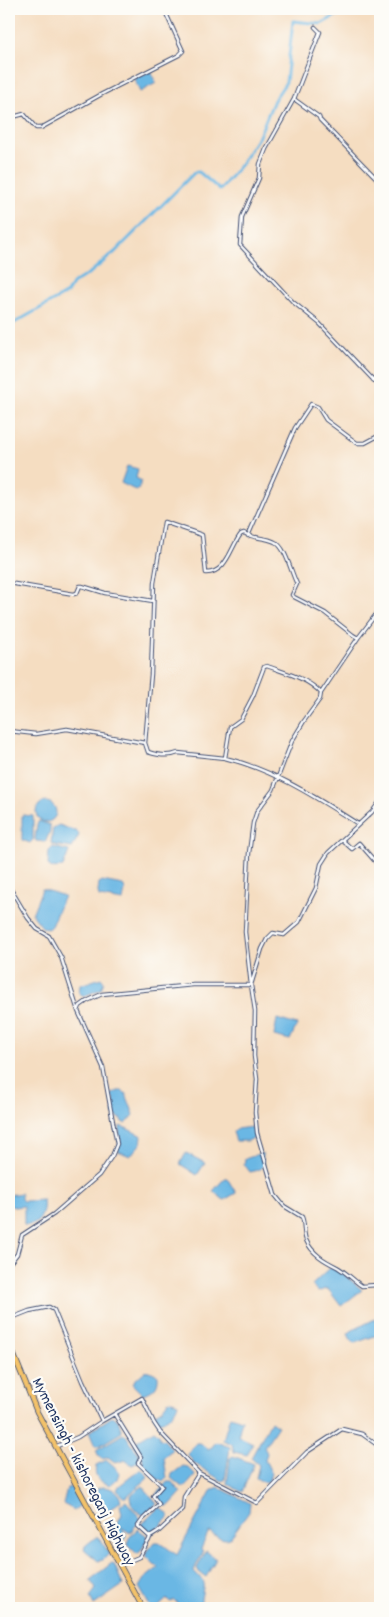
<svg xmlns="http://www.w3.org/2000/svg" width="389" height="1617" viewBox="0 0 389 1617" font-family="Dekko,sans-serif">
<rect width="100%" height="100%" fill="#fdfcf7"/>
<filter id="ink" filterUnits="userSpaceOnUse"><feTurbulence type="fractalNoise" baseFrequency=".02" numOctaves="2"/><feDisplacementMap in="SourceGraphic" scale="10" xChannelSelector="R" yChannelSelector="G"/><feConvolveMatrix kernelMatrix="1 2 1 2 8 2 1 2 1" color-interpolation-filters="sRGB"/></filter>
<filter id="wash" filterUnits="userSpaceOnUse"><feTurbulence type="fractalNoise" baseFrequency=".0096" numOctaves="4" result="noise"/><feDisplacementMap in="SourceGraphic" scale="20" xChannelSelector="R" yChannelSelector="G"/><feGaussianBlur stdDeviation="1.12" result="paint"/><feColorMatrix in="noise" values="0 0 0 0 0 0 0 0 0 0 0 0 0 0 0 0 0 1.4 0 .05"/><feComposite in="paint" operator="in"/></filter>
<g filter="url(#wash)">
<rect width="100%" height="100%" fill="#f5ddc1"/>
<path fill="#6bb7e4" stroke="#4373a1" d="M151 71 156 83 140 92 134 79Z
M127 466 138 469 136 478 142 481 137 491 121 483Z
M36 812a10 10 0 1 1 20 0a10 10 0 1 1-20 0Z
M22 815 33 816V840L30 843 22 840Z
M39 821 50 825V832L45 842 36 841 35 839 37 824Z
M59 825 78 832 79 835 72 848 55 845 51 843 53 828Z
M53 847 69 851 63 867 52 868 48 865 49 851Z
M102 881 123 885 125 890 123 901 99 897 98 892 99 883Z
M42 889 64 896 51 926 48 929 42 927 32 914Z
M101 978 104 982 101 989 84 996 79 993 80 985Z
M277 1019 297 1025 290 1040 274 1036Z
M118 1091H122L126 1094 134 1115 126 1124 122 1122 121 1119 114 1115C112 1108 115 1104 114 1098L111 1095Z
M120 1126 126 1128 142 1136 141 1143 130 1156 118 1151Z
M252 1127 255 1137 248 1141H236L233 1132 236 1129Z
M186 1153 205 1163 197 1175 180 1164Z
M262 1153 264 1166 259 1170 250 1172 244 1164 245 1159Z
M225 1178H227L236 1193 224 1200 213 1191Z
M21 1193V1199L23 1201 43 1200C45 1214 39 1227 24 1225V1206L14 1207 9 1205V1195Z
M330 1268 339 1270 362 1290 341 1306 328 1289H325L318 1292 312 1285Z
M375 1319 380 1328V1334L355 1343 352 1342 348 1334 351 1331Z
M145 1371C150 1371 154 1372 158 1376 159 1387 152 1392 142 1394L133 1385 134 1381Z
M169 1400 178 1403C176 1412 168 1420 159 1422L155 1415V1413L162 1409Z
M113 1416 118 1420 122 1432 99 1446H95L89 1432Z
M230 1416 242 1420 238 1436 253 1443 247 1455 234 1452 232 1444 223 1440Z
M271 1421 278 1426 264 1447 267 1453 265 1460 272 1474 268 1482 265 1483 256 1478 259 1465 251 1458Z
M154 1430 159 1434 160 1439 164 1440 172 1449 164 1458 167 1478 163 1482 157 1479 142 1465 143 1459 135 1444 138 1440Z
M123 1434H125L140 1457 138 1462 132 1465 125 1460 116 1463 108 1457 103 1459 99 1457 96 1450Z
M216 1442 230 1447 225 1480 222 1481 194 1463 188 1455 191 1448 197 1443H200L208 1449 212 1447Z
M233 1456 254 1464 242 1492 227 1484 230 1458Z
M107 1460 115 1467 119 1473 117 1479 110 1485C100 1482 93 1477 96 1465Z
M183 1466 188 1467 195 1474 194 1477 185 1487H182L171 1478 172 1474Z
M141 1469 148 1476 147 1479 126 1497H123L117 1490 119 1486Z
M167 1482H172L181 1493 169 1506H166L158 1500 157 1494Z
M143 1486 157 1504 144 1515C137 1513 131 1506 130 1498L132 1494Z
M71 1487 75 1491 82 1504 74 1510 63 1504 67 1488Z
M102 1487C112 1487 119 1492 121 1501L102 1515 99 1514C95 1508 98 1506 100 1500L96 1492 97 1489Z
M218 1487 250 1503 249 1512 230 1538C223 1541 216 1536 210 1532L208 1533 201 1549 203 1551C202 1558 196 1563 194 1571L204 1582 201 1599V1608H182L174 1600 170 1602 167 1599 157 1608H151L139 1587 144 1579 158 1568 146 1556V1552L154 1542H159L177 1555 211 1491Z
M126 1501 141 1519 130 1533 121 1527 118 1522 122 1514 120 1505Z
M159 1507 169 1514V1517L152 1534 140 1526Z
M114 1524C120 1525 125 1531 126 1537L124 1541 117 1546 107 1530Z
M137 1529 146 1535 147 1539 141 1551 137 1554 127 1544 129 1538Z
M96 1537 101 1540 109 1554 103 1560 98 1561 84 1549 85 1546Z
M206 1551 216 1559 206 1577 199 1572 197 1568Z
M112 1563 114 1564 123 1585 94 1605 90 1597 96 1589 90 1580Z"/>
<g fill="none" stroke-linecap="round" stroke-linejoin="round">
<path stroke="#6bb7e4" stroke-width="3" d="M9 326 67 293 72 284 91 272 115 252 195 172H199L220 190 241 164 259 136 274 100 286 82 293 21 321 24 348 9"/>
</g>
</g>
<g filter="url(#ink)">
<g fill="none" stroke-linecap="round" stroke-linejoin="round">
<g stroke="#3c496d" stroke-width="4.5">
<path id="street" d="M315 27 320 32 294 99 266 149 260 164 259 178 242 217 240 245 293 302 319 323 380 387
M294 99 319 117 320 120 380 182
M9 118 24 114 36 128H41L102 94 179 55 183 51 164 9
M373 380 380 373
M248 536 295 428 311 404 318 407 326 420 357 443H365L380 435
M9 583 74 594 77 593 80 586H82L105 593 153 601
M9 731 36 734 67 729 145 743 151 674 154 583 164 522 202 535 206 573C227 573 231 546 241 534L244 533C253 539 265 537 275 542 286 547 291 573 297 584L292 595 294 597 325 613 353 635 358 638
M145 743 148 752C157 755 169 757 178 753L225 758 230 727 241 719 253 696 264 667 267 666C286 673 307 678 321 693
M225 758C274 770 315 797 358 824
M380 801 372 812 328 853 321 864 316 888 299 922 284 935 273 933 267 939 262 949 251 985 255 1011 254 1056 257 1079 255 1112 257 1133 275 1195 284 1206 302 1217C305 1225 303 1232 306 1240 312 1254 325 1261 337 1267 346 1272 354 1281 362 1286L377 1285 380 1291
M342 840 352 849 359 843 380 867
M9 871 10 888 28 918 37 929 49 936 61 957 78 1011
M9 1264 17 1254 22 1235 54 1214 99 1175 112 1156 117 1144 103 1067 78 1011 80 1006 87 1001 102 994 193 985H251L245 932 249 853 253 823 257 811 273 790 292 741 304 721 320 699 321 693 358 638 380 609
M9 1319 29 1311 49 1307 54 1310 83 1381 102 1421 78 1437 57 1446
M115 1415 141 1457 138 1463 162 1486 153 1496 159 1504 143 1519 138 1526 150 1537 149 1540 139 1557 120 1565
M102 1421 142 1398 154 1423 160 1432 199 1473 184 1497 183 1509 158 1532 150 1537
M199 1473 257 1503 307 1452 342 1429 362 1434 380 1447"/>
</g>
<g stroke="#3c496d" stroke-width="6">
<path id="primary" d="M9 1343 37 1412 143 1608"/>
</g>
<use href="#street" stroke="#fff" stroke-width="2.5"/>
<use href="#primary" stroke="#f3c26a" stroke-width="4.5"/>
</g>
</g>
<g text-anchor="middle" stroke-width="4.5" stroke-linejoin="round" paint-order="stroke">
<g font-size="16" fill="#1b2f5e" stroke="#fdfcf7">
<text transform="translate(85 1471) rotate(63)" y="6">Mymensingh - kishoreganj Highway</text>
</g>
</g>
<rect width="389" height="1617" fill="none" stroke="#fdfcf7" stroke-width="30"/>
</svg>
